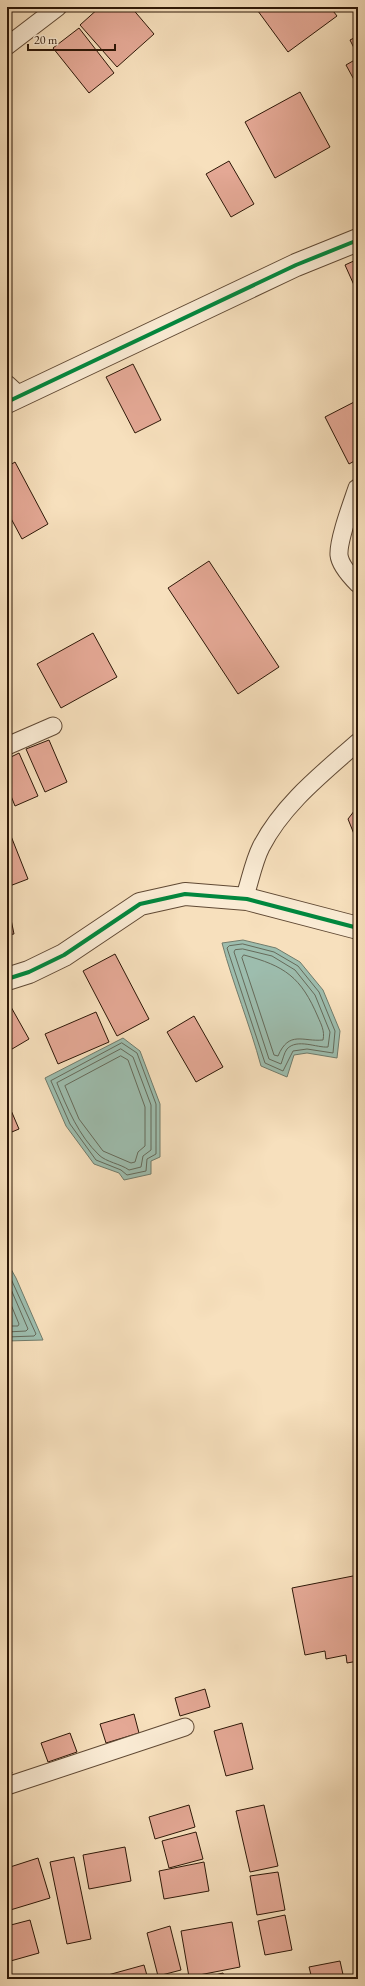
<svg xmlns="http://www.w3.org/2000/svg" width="365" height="1986" viewBox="0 0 365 1986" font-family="'EB Garamond',serif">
<rect width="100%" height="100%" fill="#f7e0bd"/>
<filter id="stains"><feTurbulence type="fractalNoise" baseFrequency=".005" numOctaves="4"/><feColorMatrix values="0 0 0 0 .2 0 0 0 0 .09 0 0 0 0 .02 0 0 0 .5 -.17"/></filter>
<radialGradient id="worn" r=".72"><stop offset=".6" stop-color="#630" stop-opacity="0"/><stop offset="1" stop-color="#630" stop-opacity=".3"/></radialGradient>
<path fill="#9dbdae" stroke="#707b6b" d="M243 940 276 948 300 962 323 990 340 1031 337 1058 307 1053 294 1055 287 1077 261 1066C250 1025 233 984 222 943Z
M123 1038 140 1051 160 1104V1157L151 1161V1174L124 1180 119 1173 94 1164 66 1126 45 1078Z
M7 1262 16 1278 43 1340 7 1341Z"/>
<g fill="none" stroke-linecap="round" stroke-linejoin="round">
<path stroke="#656a5a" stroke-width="1" d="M243 944 274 952 298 966 319 992 335 1031 333 1053 307 1049 293 1051 283 1071 265 1063 227 948 229 946Z
M243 949 272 956 295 970 315 995 330 1032 328 1047C317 1048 297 1038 287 1049 284 1053 283 1059 281 1064L269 1059 234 952 235 950Z
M244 955C285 966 301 977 318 1017 321 1024 325 1031 323 1040 303 1042 289 1030 278 1056L274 1055 242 958Z
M122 1043 137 1053 156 1104V1154L147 1159 146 1171 127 1175 121 1170 96 1160 70 1124 51 1081Z
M121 1049 133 1057 151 1105V1150L143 1156 141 1167 129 1170C121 1164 106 1162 99 1155 79 1136 67 1108 57 1083Z
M121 1056 128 1060 145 1107V1146L138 1152 135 1162 131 1163 103 1151 79 1119 65 1086Z
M7 1270 36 1334 34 1336 7 1337
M7 1280 28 1329 26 1331 7 1332
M7 1295 19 1324 18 1326H7"/>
</g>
<path fill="#e4a895" stroke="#2d1707" d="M100 7H131L154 34 117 67 80 25Z
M255 7H330L337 16 288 52Z
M79 28 114 73 89 93 53 48Z
M358 36V56L350 40Z
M358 58V87L346 65Z
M300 92 330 147 275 178 245 122Z
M229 161 254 204 231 217 206 174Z
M358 259V294L345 265Z
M133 364 161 420 135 433 106 377Z
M358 400V459L349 464 325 417Z
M15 462 48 524 22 539 7 511V467Z
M209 561 279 667 238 694 168 588Z
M93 633 117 677 61 708 37 664Z
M49 740 67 782 45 792 26 749Z
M19 753 38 796 15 806 7 786V759Z
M358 806V844L348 819Z
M7 826 28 879 7 887Z
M7 900 14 934 7 935Z
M115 954 149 1019 117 1036 83 971Z
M11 1007 29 1039 7 1052V1009Z
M96 1012 109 1042 58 1064 45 1034Z
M194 1016 223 1067 196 1082 167 1032Z
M7 1101 19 1129 7 1134Z
M358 1575V1661L347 1663 346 1655 326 1659 325 1651 305 1655 292 1588Z
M205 1689 210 1707 180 1716 175 1698Z
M134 1714 139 1733 106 1743 100 1724Z
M242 1723 253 1769 226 1776 214 1731Z
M70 1733 77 1752 48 1762 41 1743Z
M7 1758 12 1773 7 1774Z
M189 1805 195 1827 155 1839 149 1817Z
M264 1805 278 1866 250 1872 236 1811Z
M196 1832 203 1859 169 1868 162 1841Z
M125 1847 131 1881 89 1889 83 1855Z
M74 1857 91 1939 67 1944 50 1862Z
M38 1858 50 1898 7 1911V1868Z
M204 1862 209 1891 164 1899 159 1871Z
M278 1872 285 1910 257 1915 250 1876Z
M285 1915 292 1950 265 1955 258 1921Z
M30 1920 39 1953 7 1962V1926Z
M232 1922 240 1967 189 1977 181 1931Z
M170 1926 181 1970 158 1976 147 1933Z
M340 1961 344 1979H312L309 1967Z
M144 1965 148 1979H97V1978Z
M223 1973 225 1979H199Z"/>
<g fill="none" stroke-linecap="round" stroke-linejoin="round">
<g stroke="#604934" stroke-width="19">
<path id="lane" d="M7 46 58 7
M7 384 19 395
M357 488C352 503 338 540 339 555 340 565 351 577 358 584
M7 746 53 726
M244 899C250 882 253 863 261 847 283 804 323 773 358 742
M7 1786 185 1727"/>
</g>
<g stroke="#604934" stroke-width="24">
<path id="street" d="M7 402 296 265 358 240
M7 979 29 972 64 955 140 904 185 894 247 899 358 928"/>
</g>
<use href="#lane" stroke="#faebd4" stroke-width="17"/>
<use href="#street" stroke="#faebd4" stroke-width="22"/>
<g stroke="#faebd4" stroke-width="6">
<path id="cycleway" d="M7 402 296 265 358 240
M7 979 29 972 64 955 140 904 185 894 247 899 358 928"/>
</g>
<use href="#cycleway" stroke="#00873e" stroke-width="4"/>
</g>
<rect width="365" height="1986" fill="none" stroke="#f7e0bd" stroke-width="24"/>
<rect x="8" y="8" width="349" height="1970" fill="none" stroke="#2d1707" stroke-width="2"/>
<rect x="12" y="12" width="341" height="1962" fill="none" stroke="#2d1707"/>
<path d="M28 44v6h87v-6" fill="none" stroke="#2d1707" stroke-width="2"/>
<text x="34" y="44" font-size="12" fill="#2d1707" stroke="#faebd4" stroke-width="3" paint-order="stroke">20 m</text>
<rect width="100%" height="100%" filter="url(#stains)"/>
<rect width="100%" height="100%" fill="url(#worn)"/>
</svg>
